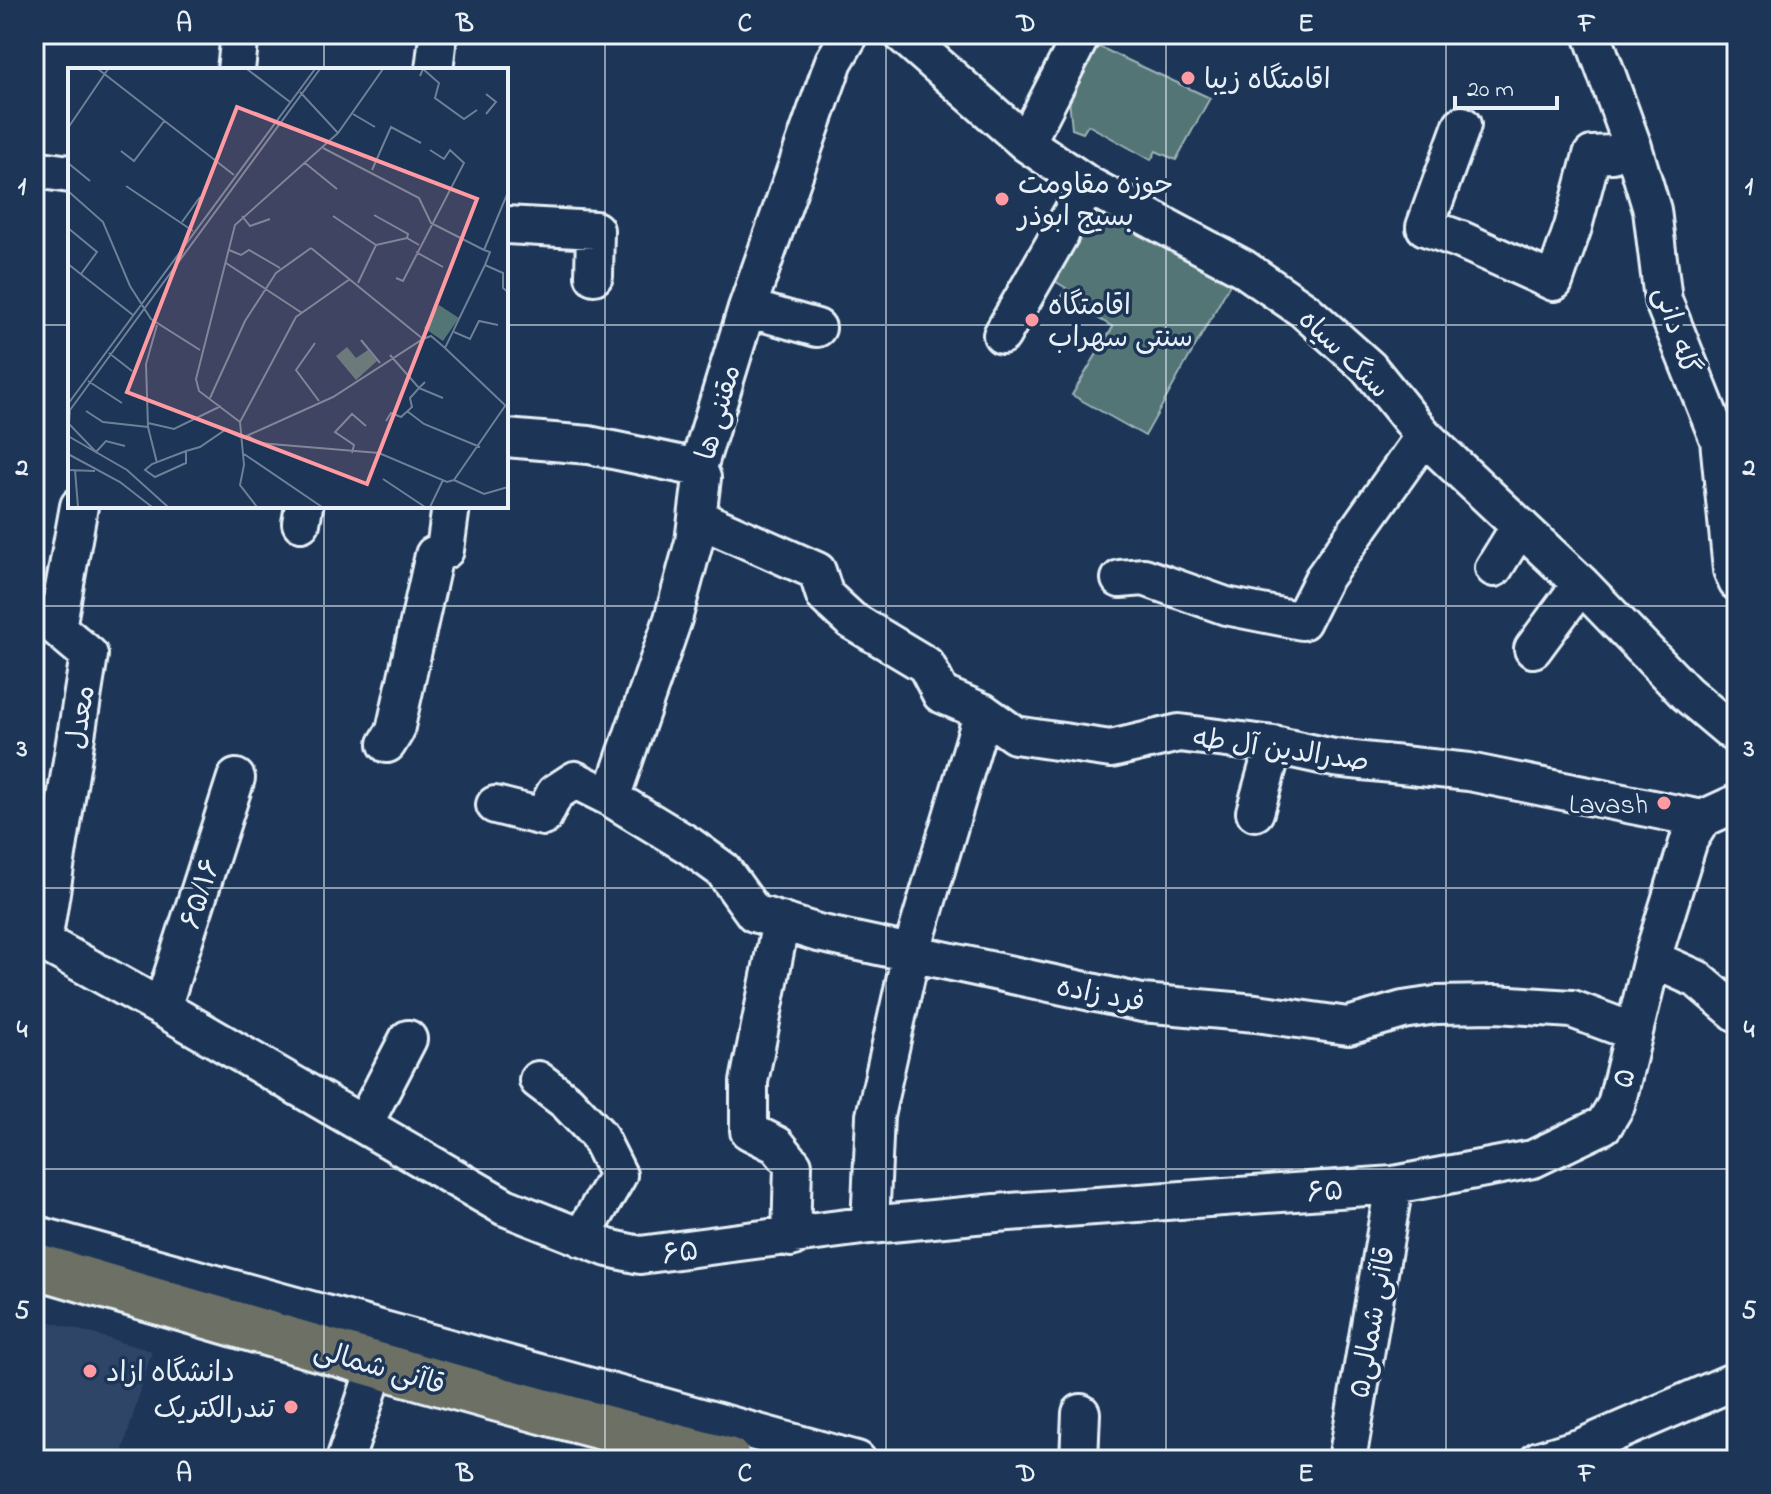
<svg xmlns="http://www.w3.org/2000/svg" width="1771" height="1494" viewBox="0 0 1771 1494" font-family="'Indie Flower','Playpen Sans Arabic',sans-serif">
<rect width="100%" height="100%" fill="#1d3557"/>
<filter id="ink" filterUnits="userSpaceOnUse"><feTurbulence type="fractalNoise" baseFrequency=".0125" numOctaves="2"/><feDisplacementMap in="SourceGraphic" scale="16" xChannelSelector="R" yChannelSelector="G"/><feConvolveMatrix kernelMatrix="1 2 1 2 8 2 1 2 1" color-interpolation-filters="sRGB"/></filter>
<g filter="url(#ink)">
<path fill="#2d4468" d="M34 1317 152 1351 120 1460H34Z"/>
<path fill="#537576" stroke="#9eb3b7" stroke-width="2" d="M1093 44 1210 98 1176 160 1156 151 1151 160 1088 125 1083 133 1072 129 1068 88Z
M1100 201 1234 277 1145 436 1072 395 1113 327 1061 297 1066 288 1044 274Z"/>
<g fill="none" stroke-linecap="round" stroke-linejoin="round">
<g stroke="#e8f1f8" stroke-width="42">
<path id="minor" d="M902 34 1026 143 1088 185 1243 268 1304 310 1369 368 1424 436 1581 584 1686 693 1737 736
M1592 34 1633 147 1652 210 1663 300 1719 440 1732 570 1737 582
M236 70 240 34
M434 70 437 45
M1462 125 1425 227 1461 240 1554 282 1573 227 1592 155 1612 154 1633 147
M1026 143 1082 34
M34 169 70 174
M506 225 595 230 594 276
M747 308 817 328
M1002 335 1088 185
M506 438 589 445 698 468
M697 518 817 571 825 596 851 620 926 665 941 694 983 712 1015 735 1111 749 1179 733 1274 745 1334 758 1469 772 1702 819
M301 523 304 506
M1494 568 1520 526
M1120 579 1144 577 1226 606 1302 621 1323 579 1424 436
M57 628 79 506
M1533 649 1581 584
M387 744 395 731 434 555 445 550 451 506
M611 798 673 619 694 542 702 478 698 468 747 308 834 61 850 34
M495 805 543 817 555 793 575 780 611 798 690 846 723 870 754 913 818 933 1142 1003 1256 1013 1348 1026 1403 1010 1436 1005 1496 1004 1572 1009 1634 1032
M1255 812 1274 745
M1702 819 1737 803
M781 921 749 1082V1131L777 1145 793 1165 791 1238
M34 937 162 1008 505 1207 608 1248 640 1255 870 1225 996 1213 1394 1185 1533 1159 1604 1125 1616 1105 1652 959 1689 840 1702 819
M43 942 89 655 57 628
M1652 959 1697 979 1737 1013
M162 1008 236 778
M538 1080 567 1102 598 1135 618 1175 581 1238
M364 1124 408 1039
M870 1225 875 1116 911 954 983 712
M34 1234 857 1460
M345 1460 376 1366
M1079 1460 1081 1413
M1347 1460 1394 1185
M1539 1460 1582 1447 1737 1380"/>
</g>
<g stroke="#e8f1f8" stroke-width="50">
<path id="major" d="M34 1265C265 1333 495 1401 728 1460"/>
</g>
<use href="#minor" stroke="#1d3557" stroke-width="36"/>
<use href="#major" stroke="#6c7065" stroke-width="44"/>
</g>
</g>
<path fill="none" stroke="#e8f1f8" stroke-width="2" stroke-opacity="0.55" d="M324 34V70M605 34V1460M886 34V1460M1166 34V1460M1446 34V1460M34 325H70M506 325H1737M324 506V1460M34 606H1737M34 888H1737M34 1169H1737"/>
<g fill="#ff9aa2" stroke="#1d3557" stroke-width="3">
<circle cx="1188" cy="78" r="8"/>
<circle cx="1002" cy="199" r="8"/>
<circle cx="1032" cy="320" r="8"/>
<circle cx="1664" cy="803" r="8"/>
<circle cx="90" cy="1371" r="8"/>
<circle cx="291" cy="1407" r="8"/>
</g>
<g text-anchor="middle" stroke-width="7" stroke-linejoin="round" paint-order="stroke">
<g font-size="28" fill="#e8f1f8" stroke="#1d3557" text-anchor="start">
<text x="1204" y="88">اقامتگاه زیبا</text>
<text x="1018" y="193">حوزه مقاومت<tspan x="1018" dy="32">بسیج ابوذر</tspan></text>
<text x="1048" y="314">اقامتگاه<tspan x="1048" dy="32">سنتی سهراب</tspan></text>
<text x="1648" y="813" text-anchor="end">Lavash</text>
<text x="106" y="1381">دانشگاه ازاد</text>
<text x="275" y="1417" text-anchor="end">تندرالکتریک</text>
</g>
<g font-size="28" fill="#e8f1f8" stroke="#1d3557">
<text transform="translate(1678 330) rotate(72)" y="10">گله دانی</text>
<text transform="translate(1345 353) rotate(44)" y="10">سنگ سیاه</text>
<text transform="translate(717 412) rotate(-74)" y="10">مقننی ها</text>
<text transform="translate(79 717) rotate(-81)" y="10">معدل</text>
<text transform="translate(1281 748) rotate(8)" y="10">صدرالدین آل طه</text>
<text transform="translate(199 893) rotate(-72)" y="10">۶۵/۱۶</text>
<text transform="translate(1101 993) rotate(11)" y="10">فرد زاده</text>
<text transform="translate(1623 1078) rotate(-76)" y="10">۵</text>
<text transform="translate(1325 1190) rotate(-4)" y="10">۶۵</text>
<text transform="translate(680 1251) rotate(-7)" y="10">۶۵</text>
<text transform="translate(1371 1322) rotate(-80)" y="10">قاآنی شمالی۵</text>
<text transform="translate(380 1366) rotate(16)" y="10">قاآنی شمالی</text>
</g>
</g>
<g transform="translate(68 68)">
<rect width="440" height="440" fill="#1d3557"/>
<path d="M371 237 391 250 375 273 356 260ZM279 279 288 290 300 282 309 293 288 312 268 288Z" fill="#537576"/>
<path fill="none" stroke="#6e8097" stroke-width="2" d="M30 1 166 107M179 1 222 34M352 8 355 1 371 15 367 30 396 51 409 42M232 24 270 65M418 26 428 34 418 46M285 46 307 59M0 60 40 1M255 80 351 130 363 155 416 182M53 83 66 93 97 52M0 95 22 113M237 95 269 121M304 102 323 59 353 75M58 118 125 163M0 123 35 154 62 218 83 251 132 282M306 147 340 166 339 170M174 148 182 158 202 151M265 148 308 177 290 215M114 154 132 129M0 160 29 184 13 206M308 177 339 170 351 177M243 180 355 271M161 182 173 187 181 182 212 200M416 182 440 124M348 184 375 199M158 195 234 245M0 196 65 247M417 197 435 205V220L440 224M328 210 335 213 396 95 382 82 376 91 362 82M89 257 78 296 80 359 89 395M386 264 402 271 411 253 430 257M293 272 312 295M247 275 228 302 251 333M377 280 440 340M41 285 64 303M322 287 351 320 357 314M20 313 54 335M142 330 177 253 208 205 243 180M0 336 247 1M18 343 35 354 80 359M339 343 356 356 412 379M318 353 323 345 333 349 344 339 342 330 351 320 375 330M172 354 131 323 128 311 167 157 270 65 315 1M172 354 228 249 282 211M172 354 176 397 172 417 189 439M80 355 106 361 153 338M179 367 191 375 311 385 379 414 386 412M0 368 59 402 100 439M57 378 38 373 28 384 1 356 2 342 252 1M118 383V395L87 409 77 402 84 396 118 383 132 379 157 362 174 370 265 329 355 271 363 268 377 280 417 197 422 184 416 182M284 385 286 377 267 364 284 346 298 358M0 386 52 414 84 439M176 386 254 439M0 402 27 403M7 402 10 439M315 411 357 439M386 412 437 338M386 412 416 426 440 419M362 439 375 412"/>
<path fill="#ff9aa2" fill-opacity="0.15" stroke="#ff9aa2" stroke-width="4" d="M169 39 409 131 299 416 59 324Z"/>
<rect width="440" height="440" fill="none" stroke="#e8f1f8" stroke-width="4"/>
</g>
<rect width="1771" height="1494" fill="none" stroke="#1d3557" stroke-width="88"/>
<path d="M1455 96v12h102v-12" fill="none" stroke="#e8f1f8" stroke-width="4"/>
<text x="1467" y="96" font-size="24" fill="#e8f1f8" stroke="#1d3557" stroke-width="6" paint-order="stroke">20 m</text>
<rect x="44" y="44" width="1683" height="1406" fill="none" stroke="#e8f1f8" stroke-width="3"/>
<g font-size="26" text-anchor="middle" font-weight="bold" fill="#e8f1f8">
<text x="184" y="31">A</text>
<text x="465" y="31">B</text>
<text x="745" y="31">C</text>
<text x="1026" y="31">D</text>
<text x="1306" y="31">E</text>
<text x="1587" y="31">F</text>
<text x="22" y="194">1</text>
<text x="1749" y="194">1</text>
<text x="22" y="475">2</text>
<text x="1749" y="475">2</text>
<text x="22" y="756">3</text>
<text x="1749" y="756">3</text>
<text x="22" y="1037">4</text>
<text x="1749" y="1037">4</text>
<text x="22" y="1318">5</text>
<text x="1749" y="1318">5</text>
<text x="184" y="1481">A</text>
<text x="465" y="1481">B</text>
<text x="745" y="1481">C</text>
<text x="1026" y="1481">D</text>
<text x="1306" y="1481">E</text>
<text x="1587" y="1481">F</text>
</g>
</svg>
